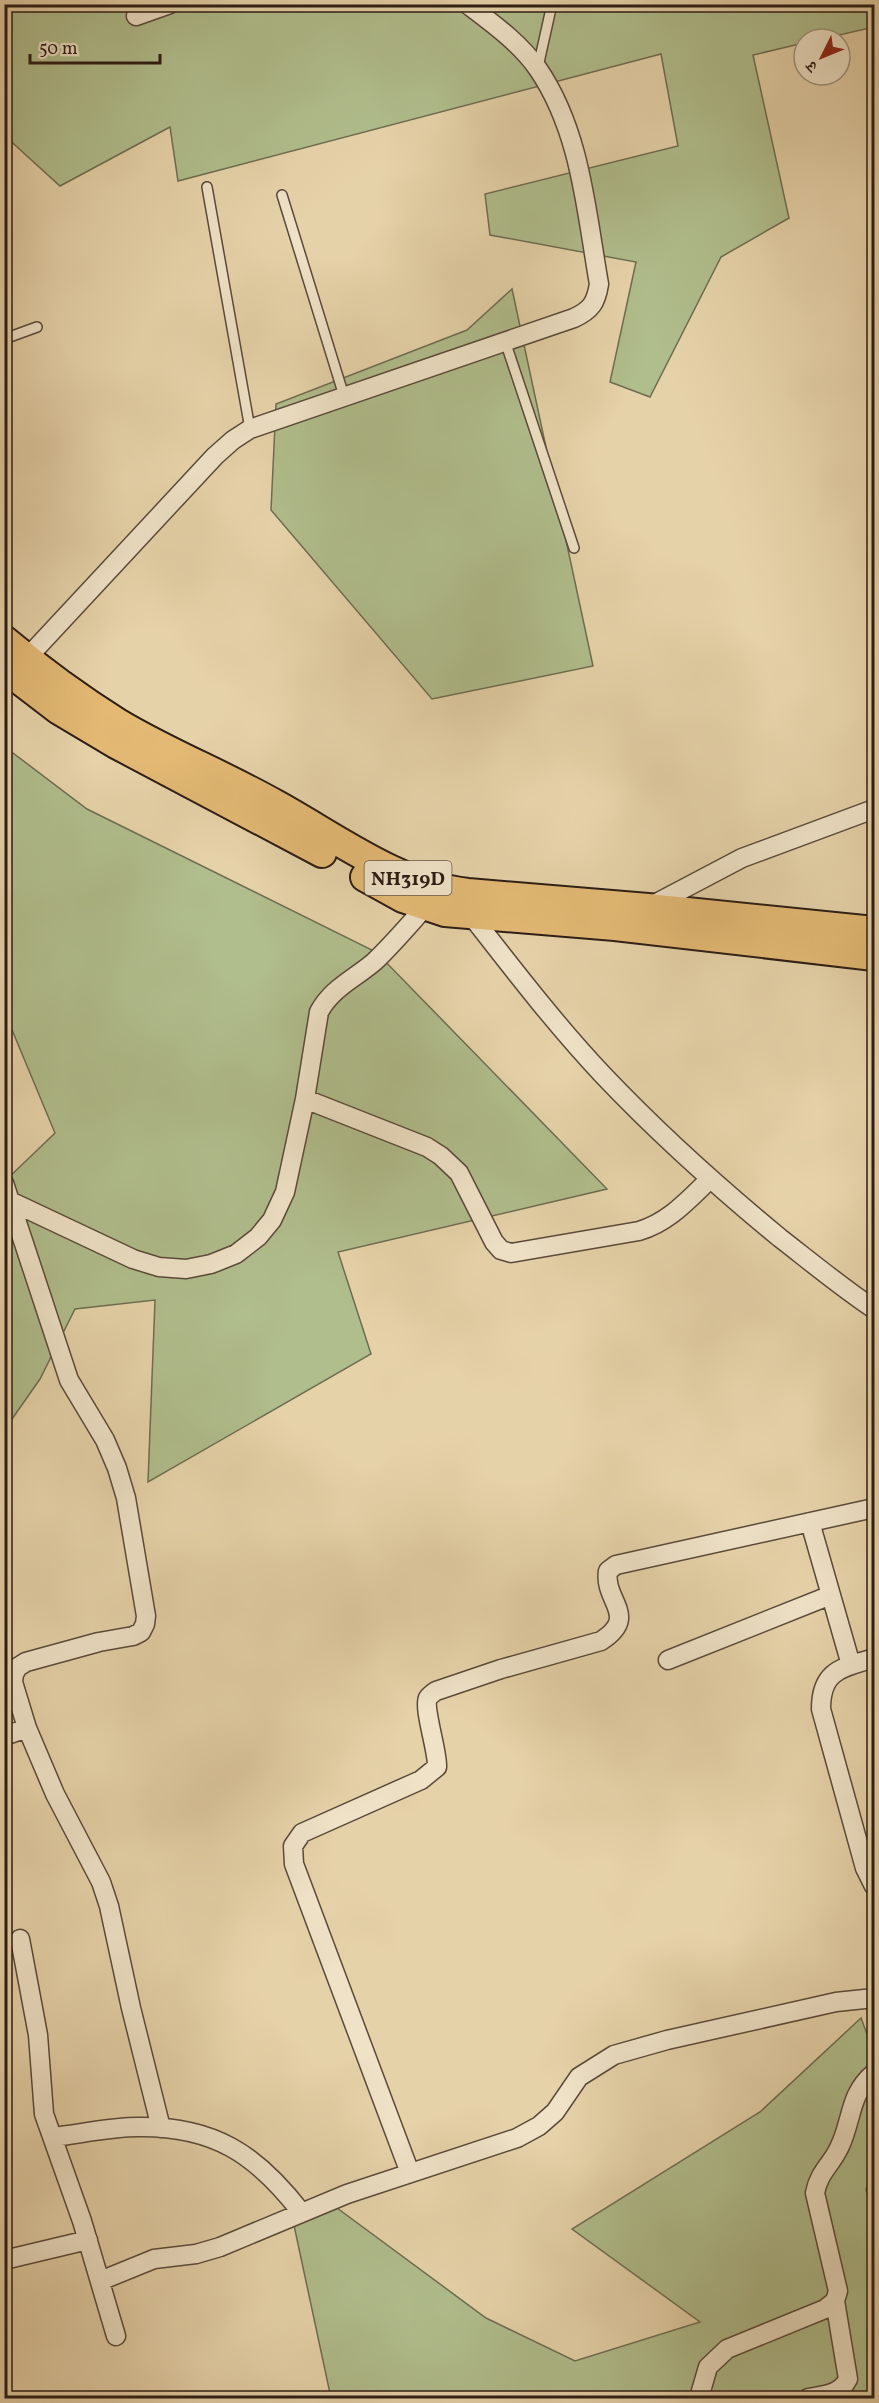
<svg xmlns="http://www.w3.org/2000/svg" width="879" height="2403" viewBox="0 0 879 2403" font-family="Vollkorn,'Noto Serif Devanagari',serif">
<rect width="100%" height="100%" fill="#e6d2a9"/>
<filter id="stains"><feTurbulence type="fractalNoise" baseFrequency=".00333" numOctaves="4"/><feColorMatrix values="0 0 0 0 .2 0 0 0 0 .09 0 0 0 0 .02 0 0 0 .5 -.17"/></filter>
<radialGradient id="worn" r=".72"><stop offset=".6" stop-color="#630" stop-opacity="0"/><stop offset="1" stop-color="#630" stop-opacity=".3"/></radialGradient>
<path fill="#b0bd8c" stroke="#6e6d50" stroke-width="1.5" d="M5 5H874V27L822 39H804V43L753 55 789 218 721 257 650 397 610 382 636 262 490 235 485 194 678 146 661 54 178 181 170 127 60 186 5 136Z
M512 289 593 666 432 699 271 510 276 404 467 330Z
M5 747 87 809 376 952 607 1189 338 1252 371 1354 148 1482 155 1300 75 1309 40 1379 5 1429V1181L55 1133 5 1013Z
M861 2018 874 2053V2158L866 2190 874 2211V2398H331L292 2216 337 2208 486 2318 575 2361 700 2322 572 2229 760 2112Z"/>
<g fill="none" stroke-linecap="round" stroke-linejoin="round">
<g stroke="#5a4a3a" stroke-width="12">
<path id="service" d="M538 67 552 4
M207 187 250 429
M282 195 344 396
M4 339 37 327
M505 341 574 548"/>
</g>
<g stroke="#5a4a3a" stroke-width="21">
<path id="minor" d="M136 16 170 4
M27 658 215 456 233 440 250 429 574 318C591 310 596 303 599 284 586 211 581 132 538 69 520 43 492 23 467 4
M649 907 742 858 874 809
M470 914C513 969 555 1024 603 1075 658 1133 718 1187 780 1238 811 1262 841 1287 874 1309
M305 1099 427 1147 441 1156 459 1173 494 1242 501 1250 511 1253 639 1231C669 1222 688 1200 710 1179
M4 1183 69 1380 105 1440 117 1468 126 1498 146 1616 145 1624 141 1632 133 1636 99 1642 26 1662 18 1667 14 1674 13 1682 27 1728 55 1794 101 1882 109 1906 131 2008 161 2128
M12 1202 133 1259 159 1267 186 1269 211 1264 236 1254 258 1237 272 1220 285 1192 305 1099 319 1012C332 988 354 979 374 962 392 945 408 926 425 907
M810 1522 851 1665
M874 1658C842 1668 821 1670 821 1709L865 1868 874 1886
M668 1660 831 1595
M4 1736 27 1728
M20 1939 38 2035 44 2114 82 2221 116 2336
M52 2137C80 2134 110 2127 138 2127 214 2126 256 2154 301 2212
M410 2173 294 1864 293 1846 302 1833 421 1780 437 1767C438 1752 423 1708 428 1698 430 1695 433 1693 436 1691L501 1669 601 1641C640 1616 603 1601 608 1571L616 1565 874 1508
M4 2260 88 2240
M100 2281 154 2259 196 2254 220 2247 347 2194 517 2138 539 2126 555 2112 579 2077 614 2055 667 2040 836 2002 874 1998
M699 2398 708 2367 727 2349 825 2309 835 2301 838 2291 815 2193C819 2172 831 2165 839 2148 853 2120 848 2095 874 2073
M808 2398C824 2395 840 2395 848 2379L835 2301"/>
</g>
<g stroke="#2c1d15" stroke-width="32">
<path id="trunk" d="M4 640C40 670 78 698 118 723 168 753 224 775 275 804 337 838 397 885 468 893L648 908 874 931
M4 668 59 710 116 744 322 853
M365 877 403 898 445 912 615 926 874 956"/>
</g>
<use href="#service" stroke="#efe2c7" stroke-width="9"/>
<use href="#minor" stroke="#efe2c7" stroke-width="18"/>
<use href="#trunk" stroke="#e3b974" stroke-width="28"/>
</g>
<g text-anchor="middle" stroke-width="4.5" stroke-linejoin="round" paint-order="stroke">
<rect fill="#efe2c7" stroke="#66584a" stroke-width="1.5" x="364.5" y="861" width="87" height="34" rx="4.5"/>
<g font-size="20" font-weight="bold" fill="#2c1d15">
<text x="408" y="885">NH319D</text>
</g>
</g>
<rect width="879" height="2403" fill="none" stroke="#e6d2a9" stroke-width="24"/>
<rect x="6" y="6" width="867" height="2391" fill="none" stroke="#2c1d15" stroke-width="3"/>
<rect x="12" y="12" width="855" height="2379" fill="none" stroke="#2c1d15" stroke-width="1.5"/>
<g transform="translate(822 57) rotate(227)"><circle r="28" fill="#efe2c7" stroke="#a19380" stroke-width="1.5"/>
<path d="M0-4.5L10 22L0 15L-10 22Z" fill="#8f2418"/>
<text y="-9" font-size="16" font-weight="bold" text-anchor="middle" fill="#2c1d15">उ</text>
</g>
<path d="M30 54v9h130v-9" fill="none" stroke="#2c1d15" stroke-width="3"/>
<text x="39" y="54" font-size="18" fill="#2c1d15" stroke="#efe2c7" stroke-width="4.5" paint-order="stroke">50 m</text>
<rect width="100%" height="100%" filter="url(#stains)"/>
<rect width="100%" height="100%" fill="url(#worn)"/>
</svg>
